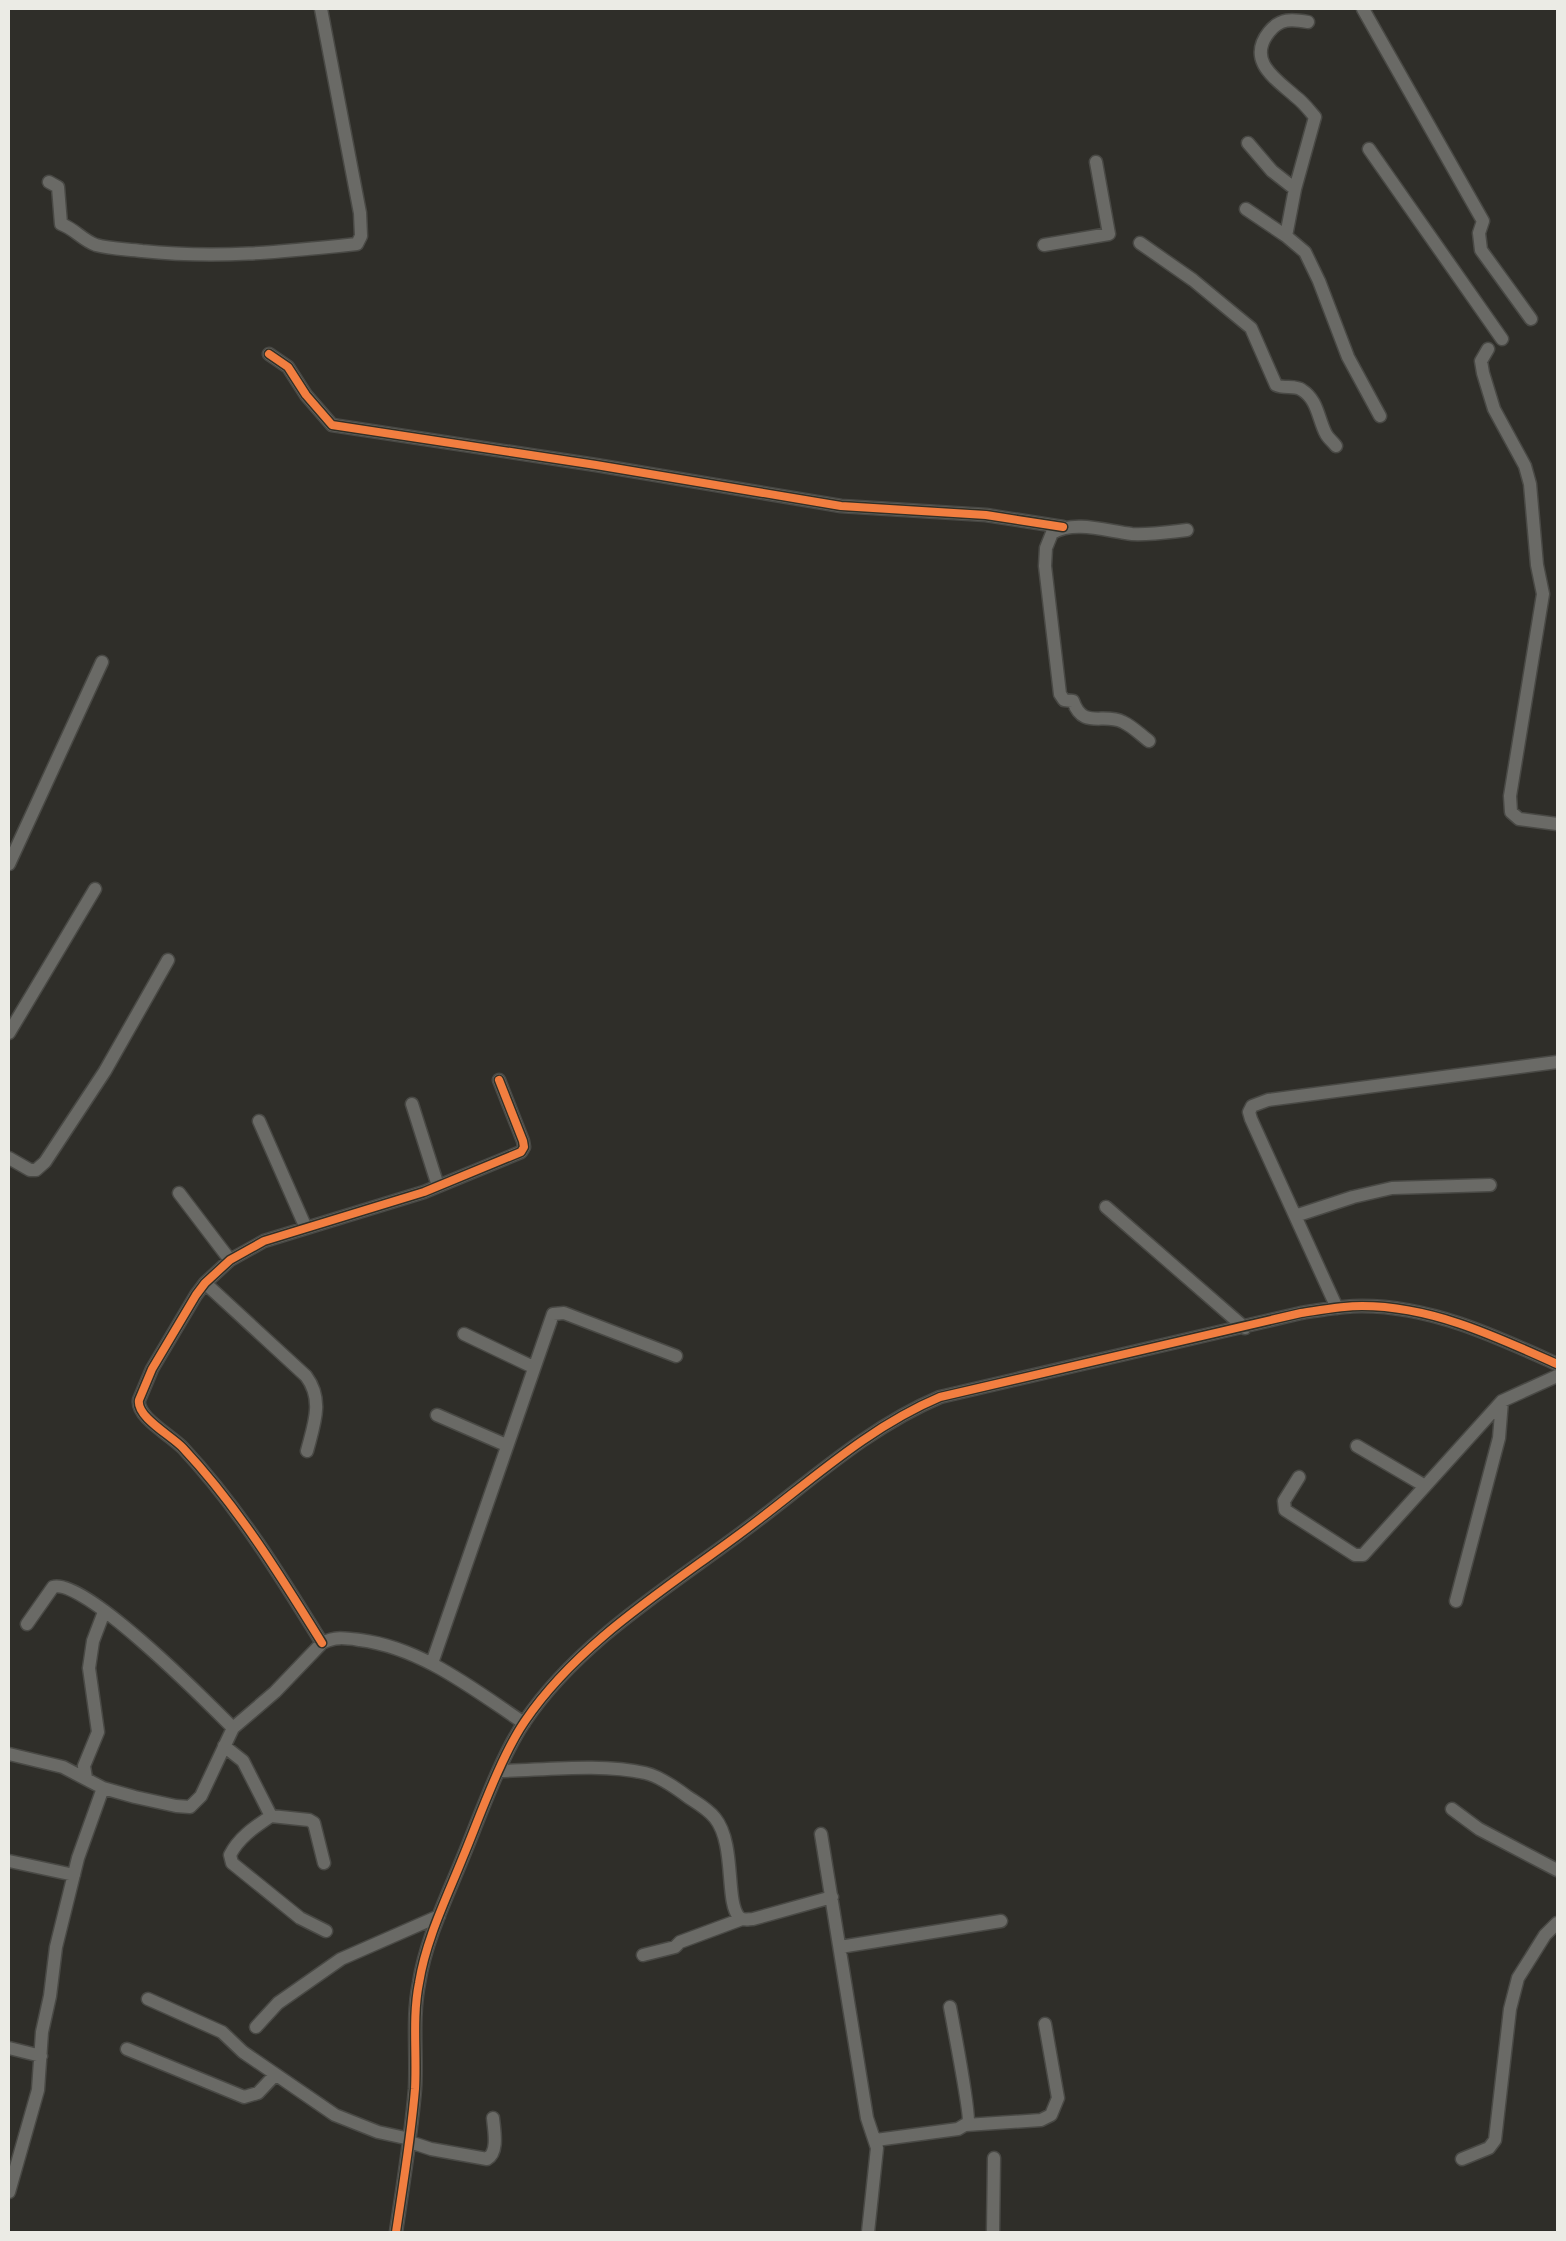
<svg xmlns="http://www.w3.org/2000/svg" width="1566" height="2241" viewBox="0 0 1566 2241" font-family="Overpass,sans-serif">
<rect width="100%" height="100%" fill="#2f2e29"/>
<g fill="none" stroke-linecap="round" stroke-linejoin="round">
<g stroke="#494945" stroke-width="15">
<path id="minor" d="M1363 9 1483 221 1479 233 1481 250 1531 319
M1248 143 1272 171 1295 189
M1369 149 1502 339
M49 182 58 187 61 224C75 229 82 240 96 245 110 249 127 249 142 251 218 259 282 252 357 244L361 236 360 213 321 9
M1246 209 1286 236 1305 252 1319 281 1348 357 1380 416
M1286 236 1295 189 1315 117C1309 110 1303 102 1296 97 1276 79 1246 61 1269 32 1280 18 1292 19 1308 22
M1140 243 1193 280 1251 328 1276 385C1284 389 1295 385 1302 390 1318 400 1318 419 1326 434 1328 438 1333 442 1336 446
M1044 245 1109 234 1096 162
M1488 349 1481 361 1483 373 1494 409 1525 466 1530 484 1537 565 1543 594 1510 796 1511 812 1519 819 1557 824
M269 354 288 367 306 395 332 425 596 465 841 506 986 515 1063 527
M1149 741C1141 735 1132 726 1123 722 1103 712 1083 730 1073 701L1064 700 1060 694 1045 566 1046 548 1052 533C1075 520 1106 531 1132 534 1150 535 1169 532 1187 530
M9 864 102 662
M9 1033 95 889
M412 1104 438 1186
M259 1121 306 1228
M9 1158 30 1170H36L45 1162 105 1071 168 960
M179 1193 230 1260
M1106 1207 1245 1328
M1295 1216 1353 1197 1392 1188 1490 1185
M205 1283 306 1376C324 1400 314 1424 307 1451
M1337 1308 1251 1119 1249 1112 1252 1106 1268 1100 1557 1062
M464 1334 533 1367
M437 1415 506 1445
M1357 1446 1425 1486
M1299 1477 1284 1501 1285 1510 1355 1555H1363L1502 1401 1557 1376
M1456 1601 1499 1438 1502 1401
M27 1624 53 1587C83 1576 209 1704 233 1728
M322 1643C280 1575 238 1507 183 1448 172 1436 136 1417 139 1400L152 1369 196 1295 205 1283 230 1260 264 1241 424 1192 521 1152 524 1147 523 1141 499 1080
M432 1663 553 1314 564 1313 676 1356
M224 1746 243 1761 271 1816 309 1820 314 1823 324 1863
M9 1754 63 1767 103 1788 135 1797 176 1806 190 1807 201 1796 233 1728 275 1692 322 1643C335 1636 346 1638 360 1640 422 1648 473 1689 524 1723
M500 1771C544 1770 602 1763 645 1773 659 1776 676 1788 688 1797 697 1803 708 1809 715 1818 736 1844 725 1902 739 1917 743 1921 748 1919 753 1919L832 1897
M86 1778 84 1766 98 1732 89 1668 93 1641 104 1612
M1452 1809 1479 1829 1557 1870
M271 1816C255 1827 239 1837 230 1855L232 1863 300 1918 326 1931
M821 1834 867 2118 877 2148 868 2232
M9 1861 74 1875
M840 1947 1001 1921
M643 1955 675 1947 680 1942 742 1919
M148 1999 222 2032 243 2052 335 2115 378 2132 410 2139
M256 2027 278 2003 341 1959 439 1916
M9 2048 41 2056
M127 2049 244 2097 258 2093 275 2075
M966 2125 1041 2120 1051 2115 1058 2098 1045 2024
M876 2140 958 2129 968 2123C971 2117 953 2023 950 2007
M410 2142 431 2149 487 2159C499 2152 494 2130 493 2118
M1462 2159 1489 2148 1495 2140 1510 2009 1518 1978 1545 1935 1557 1923
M9 2192 38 2090 42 2032 50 1996 56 1947 78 1858 103 1788
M396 2232C403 2185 411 2137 415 2089 417 2054 412 2018 419 1983 426 1939 447 1897 463 1857 480 1816 501 1756 525 1721 577 1644 664 1590 737 1536 803 1488 864 1429 940 1397L1301 1313C1321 1310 1341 1306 1362 1306 1431 1306 1495 1336 1557 1364
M993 2232 994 2158"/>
</g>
<use href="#minor" stroke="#6a6a66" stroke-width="12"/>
<g stroke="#313027" stroke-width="11">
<path id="cycleway" d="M269 354 288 367 306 395 332 425 596 465 841 506 986 515 1063 527
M322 1643C280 1575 238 1507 183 1448 172 1436 136 1417 139 1400L152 1369 196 1295 205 1283 230 1260 264 1241 424 1192 521 1152 524 1147 523 1141 499 1080
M396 2232C403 2185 411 2137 415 2089 417 2054 412 2018 419 1983 426 1939 447 1897 463 1857 480 1816 501 1756 525 1721 577 1644 664 1590 737 1536 803 1488 864 1429 940 1397L1301 1313C1321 1310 1341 1306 1362 1306 1431 1306 1495 1336 1557 1364"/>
</g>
<use href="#cycleway" stroke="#f27e40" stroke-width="8"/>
</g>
<rect width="1566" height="2241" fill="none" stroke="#ebebe5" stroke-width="20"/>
</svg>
